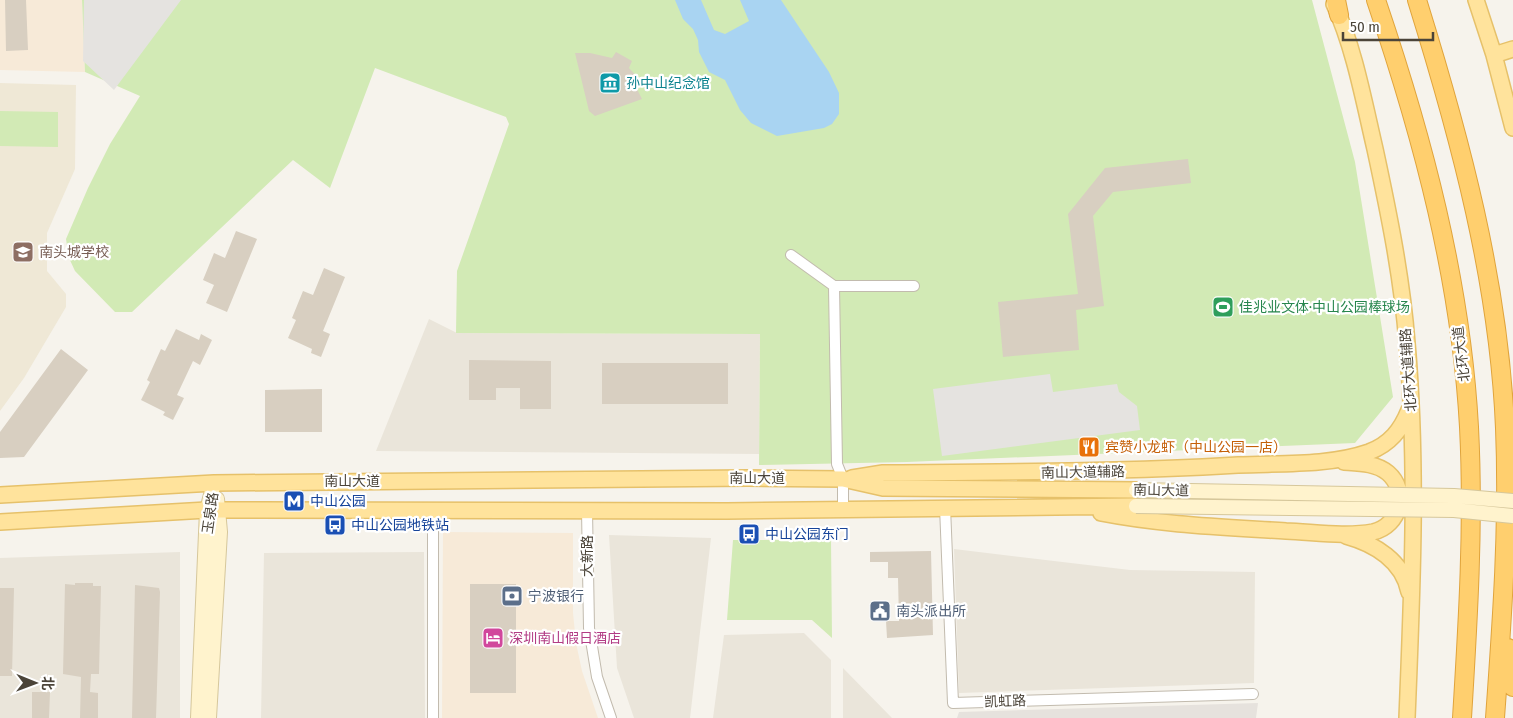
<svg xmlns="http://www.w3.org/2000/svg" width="1513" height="718" viewBox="0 0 1513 718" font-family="'Fira Sans Condensed','Noto Sans SC',sans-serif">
<rect width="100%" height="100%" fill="#f6f3ec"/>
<path fill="#eae5da" d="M429 319 457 333 760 334 759 454 376 451Z
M609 535 711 538 690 718H634L617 668Z
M954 549 1130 570 1255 572 1254 683 959 693Z
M180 552V718H0V558Z
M424 552 425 718H261L264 553Z
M804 633 831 660V718H713L724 635Z
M843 668 892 718H843Z"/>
<path fill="#f7ead8" d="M0 0H82L85 72 0 70Z
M443 532 573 533V613L576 643 582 671 598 718H442Z"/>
<path fill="#e6e2dd" d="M1258 703 1256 718H957L959 712Z"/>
<path fill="#efe8d6" d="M0 83 76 85 75 169 47 233V271L66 294V307L24 378 0 411Z"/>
<path fill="#d2eab5" d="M82 0H1312L1355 162 1393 397 1355 443 907 462 759 465 760 334 456 333 457 271 509 124 506 117 375 68 330 188 293 160 132 312H115L75 271 69 258 66 239 88 188 110 144 140 96 85 72Z
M0 111 58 112V147L0 146Z
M733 540H831L832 638 812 620H727Z"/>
<path fill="#e5e3e0" d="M84 0H181L114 90 83 61Z
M1050 374 1053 392 1117 384 1119 392 1137 406 1140 430 942 456 933 389Z"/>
<path fill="#a9d4f2" d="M675 0H701L714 30 725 34 749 21 740 0H781L829 72 839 93V114L832 124 824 128 777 136 751 123 740 110 725 80 709 72 699 52 698 40 693 29 683 19Z"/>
<path fill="#d8cfc1" d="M5 0H26L28 50 6 51Z
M616 52 632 61 629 68 641 81 635 85 642 99 595 116 589 111 575 53H590L612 58Z
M1188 159 1191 183 1113 192 1093 216 1104 306 1076 310 1079 350 1003 357 998 302 1078 294 1068 214 1105 168Z
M236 231 257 239 227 312 206 303 214 285 203 280 214 253 225 258Z
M324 268 345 277 323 331 330 334 321 357 311 353 312 349 288 338 296 320 292 318 303 291 313 295Z
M176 329 199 340 201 334 212 340 200 365 193 361 177 395 184 398 173 420 163 415 165 412 141 400 150 382 147 380 161 349 165 351Z
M61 349 88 370 24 457 0 458V432Z
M469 360 551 361V409H520V388H496V400H469Z
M602 363H728V404H602Z
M322 389V432H265V390Z
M931 551 933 635 887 638 886 621H899L898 578H888V562H870V552Z
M75 583H93V586H101L99 674H91L90 692 98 693V718H80L81 677 63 674 65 584 75 585Z
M470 584H516V693H470Z
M135 585 159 588 160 592 156 718H132Z
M0 588H14L12 676H0Z
M32 692H50L49 718H32Z"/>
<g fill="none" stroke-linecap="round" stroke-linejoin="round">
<g stroke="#c2bbae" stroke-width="12">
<path id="street" d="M791 255 834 286H914
M834 286 837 464 843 479V508
M945 507 953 703 1253 694
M587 510 589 628 597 677 611 718
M433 718V510"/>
</g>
<g stroke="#d6c79b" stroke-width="16">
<path id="secondary" d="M198 718 207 510 214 483
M209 718 220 532 217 499"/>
</g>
<g stroke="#e6c16a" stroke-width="18">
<path id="primary" d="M1476 0 1494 55 1513 128
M1334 4C1354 47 1364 102 1375 149 1389 214 1402 278 1407 343 1418 468 1412 593 1407 718
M1494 55 1513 49
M852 478 883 473C1002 472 1120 472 1238 465 1280 463 1329 466 1369 452 1390 444 1401 430 1409 410
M0 495 214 483 748 478 843 479 883 488 1136 490
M1101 513C1162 525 1223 527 1286 531 1314 532 1345 537 1373 532 1400 526 1409 491 1388 473 1376 463 1359 463 1344 462
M0 522 207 510 727 511 1136 506
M1346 536C1375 544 1403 561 1409 592"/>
</g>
<g stroke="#e0a43c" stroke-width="20">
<path id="highway" d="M1336 0 1339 15
M1376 0C1423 138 1461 281 1469 427 1474 524 1468 621 1462 718
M1417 0C1460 138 1499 282 1505 428 1509 525 1502 621 1495 718
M1508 648 1513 687"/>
</g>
<use href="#street" stroke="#fff" stroke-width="10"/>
<use href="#secondary" stroke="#fff3cd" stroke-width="14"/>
<use href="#primary" stroke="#ffe39c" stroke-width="15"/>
<use href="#highway" stroke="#ffcf6e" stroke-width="18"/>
<g stroke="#d6c79b" stroke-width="16" stroke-linecap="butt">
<path id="secondary-bridge" d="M1136 490 1454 496 1513 501
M1136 506 1454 510 1513 516"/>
</g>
<use href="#secondary-bridge" stroke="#fff3cd" stroke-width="14"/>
</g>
<defs>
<g id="museum-square" transform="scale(1.125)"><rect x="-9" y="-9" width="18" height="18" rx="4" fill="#0f9aa8" stroke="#fff"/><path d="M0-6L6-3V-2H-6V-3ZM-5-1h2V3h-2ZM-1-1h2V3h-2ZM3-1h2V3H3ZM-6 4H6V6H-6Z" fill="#fff"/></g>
<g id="school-square" transform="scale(1.125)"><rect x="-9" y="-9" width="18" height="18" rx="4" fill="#8d6e63" stroke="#fff"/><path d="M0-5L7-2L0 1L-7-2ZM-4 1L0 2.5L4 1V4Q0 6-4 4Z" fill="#fff"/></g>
<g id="stadium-square" transform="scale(1.125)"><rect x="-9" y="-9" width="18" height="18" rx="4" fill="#2e9e5b" stroke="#fff"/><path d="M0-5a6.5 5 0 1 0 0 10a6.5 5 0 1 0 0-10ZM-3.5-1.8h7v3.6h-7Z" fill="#fff"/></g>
<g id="restaurant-square" transform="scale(1.125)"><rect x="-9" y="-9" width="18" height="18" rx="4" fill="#e8710a" stroke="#fff"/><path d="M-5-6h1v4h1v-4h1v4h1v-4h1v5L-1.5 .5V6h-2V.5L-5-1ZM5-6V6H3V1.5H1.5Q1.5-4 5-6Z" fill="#fff"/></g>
<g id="metro-square" transform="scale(1.125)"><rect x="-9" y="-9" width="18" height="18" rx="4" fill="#1a4fb4" stroke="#fff"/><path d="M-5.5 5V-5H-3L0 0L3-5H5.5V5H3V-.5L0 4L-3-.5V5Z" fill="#fff"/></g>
<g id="bus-square" transform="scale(1.125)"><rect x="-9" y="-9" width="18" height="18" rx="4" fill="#1a4fb4" stroke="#fff"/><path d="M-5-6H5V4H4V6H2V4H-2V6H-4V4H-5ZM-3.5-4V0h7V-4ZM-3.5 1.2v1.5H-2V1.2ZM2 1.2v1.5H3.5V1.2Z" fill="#fff"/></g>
<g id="bank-square" transform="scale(1.125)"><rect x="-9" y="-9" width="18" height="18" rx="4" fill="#5c6f8a" stroke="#fff"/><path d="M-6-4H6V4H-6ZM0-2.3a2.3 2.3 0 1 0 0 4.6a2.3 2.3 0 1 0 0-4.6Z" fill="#fff"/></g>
<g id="civic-square" transform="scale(1.125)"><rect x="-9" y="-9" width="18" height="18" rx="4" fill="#5c6f8a" stroke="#fff"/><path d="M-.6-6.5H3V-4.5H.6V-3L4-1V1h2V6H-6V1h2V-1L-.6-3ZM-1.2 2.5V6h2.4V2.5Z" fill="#fff"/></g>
<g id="hotel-square" transform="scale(1.125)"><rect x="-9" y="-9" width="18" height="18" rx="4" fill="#d1479c" stroke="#fff"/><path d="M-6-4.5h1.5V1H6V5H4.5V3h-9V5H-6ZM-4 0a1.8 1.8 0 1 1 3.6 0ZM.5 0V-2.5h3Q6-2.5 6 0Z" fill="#fff"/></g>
</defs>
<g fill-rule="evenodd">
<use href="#museum-square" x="610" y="83"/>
<use href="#school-square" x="23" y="252"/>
<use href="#stadium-square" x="1223" y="307"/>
<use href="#restaurant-square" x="1089" y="447"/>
<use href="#metro-square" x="294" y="501"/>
<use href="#bus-square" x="335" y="525"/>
<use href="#bus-square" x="749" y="534"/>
<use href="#bank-square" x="512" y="596"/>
<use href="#civic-square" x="880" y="611"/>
<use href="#hotel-square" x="493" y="638"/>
</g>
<g text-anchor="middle" stroke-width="4.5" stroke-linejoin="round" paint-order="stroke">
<g font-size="14" fill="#0d838f" stroke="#fff" text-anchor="start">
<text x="626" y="88">孙中山纪念馆</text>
</g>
<g font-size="14" fill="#785e54" stroke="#fff" text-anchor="start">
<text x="39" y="257">南头城学校</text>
</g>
<g font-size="14" fill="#27864d" stroke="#fff" text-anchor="start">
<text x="1239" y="312">佳兆业文体·中山公园棒球场</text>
</g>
<g font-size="14" fill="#4b4439" stroke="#fff">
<text transform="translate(1461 354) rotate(-97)" y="5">北环大道</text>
<text transform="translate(1408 370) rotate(-94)" y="5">北环大道辅路</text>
<text transform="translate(1083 472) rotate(-1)" y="5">南山大道辅路</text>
<text x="757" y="483">南山大道</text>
<text x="352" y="486">南山大道</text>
<text transform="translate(1161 490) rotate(1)" y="5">南山大道</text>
<text transform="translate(210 513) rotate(-82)" y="5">玉泉路</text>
<text transform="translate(587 556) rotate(-90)" y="5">大新路</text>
<text transform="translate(1005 701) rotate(-2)" y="5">凯虹路</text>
</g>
<g font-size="14" fill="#c56008" stroke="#fff" text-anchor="start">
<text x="1105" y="452">宾赞小龙虾（中山公园一店）</text>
</g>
<g font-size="14" fill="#164399" stroke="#fff" text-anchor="start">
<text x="310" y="506">中山公园</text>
<text x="351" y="530">中山公园地铁站</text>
<text x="765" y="539">中山公园东门</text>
</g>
<g font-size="14" fill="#4e5e75" stroke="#fff" text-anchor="start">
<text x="528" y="601">宁波银行</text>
<text x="896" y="616">南头派出所</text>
</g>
<g font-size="14" fill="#b23c85" stroke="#fff" text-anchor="start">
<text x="509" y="643">深圳南山假日酒店</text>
</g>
</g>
<g transform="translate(35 683) rotate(91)" stroke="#ffffff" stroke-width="4" paint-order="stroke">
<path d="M0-4L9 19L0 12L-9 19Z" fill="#4b4439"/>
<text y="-8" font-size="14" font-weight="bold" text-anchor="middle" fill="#4b4439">北</text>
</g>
<path d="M1343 32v8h90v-8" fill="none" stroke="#4b4439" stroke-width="2.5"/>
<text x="1350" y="32" font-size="15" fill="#4b4439" stroke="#ffffff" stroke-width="4" paint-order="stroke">50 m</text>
</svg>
